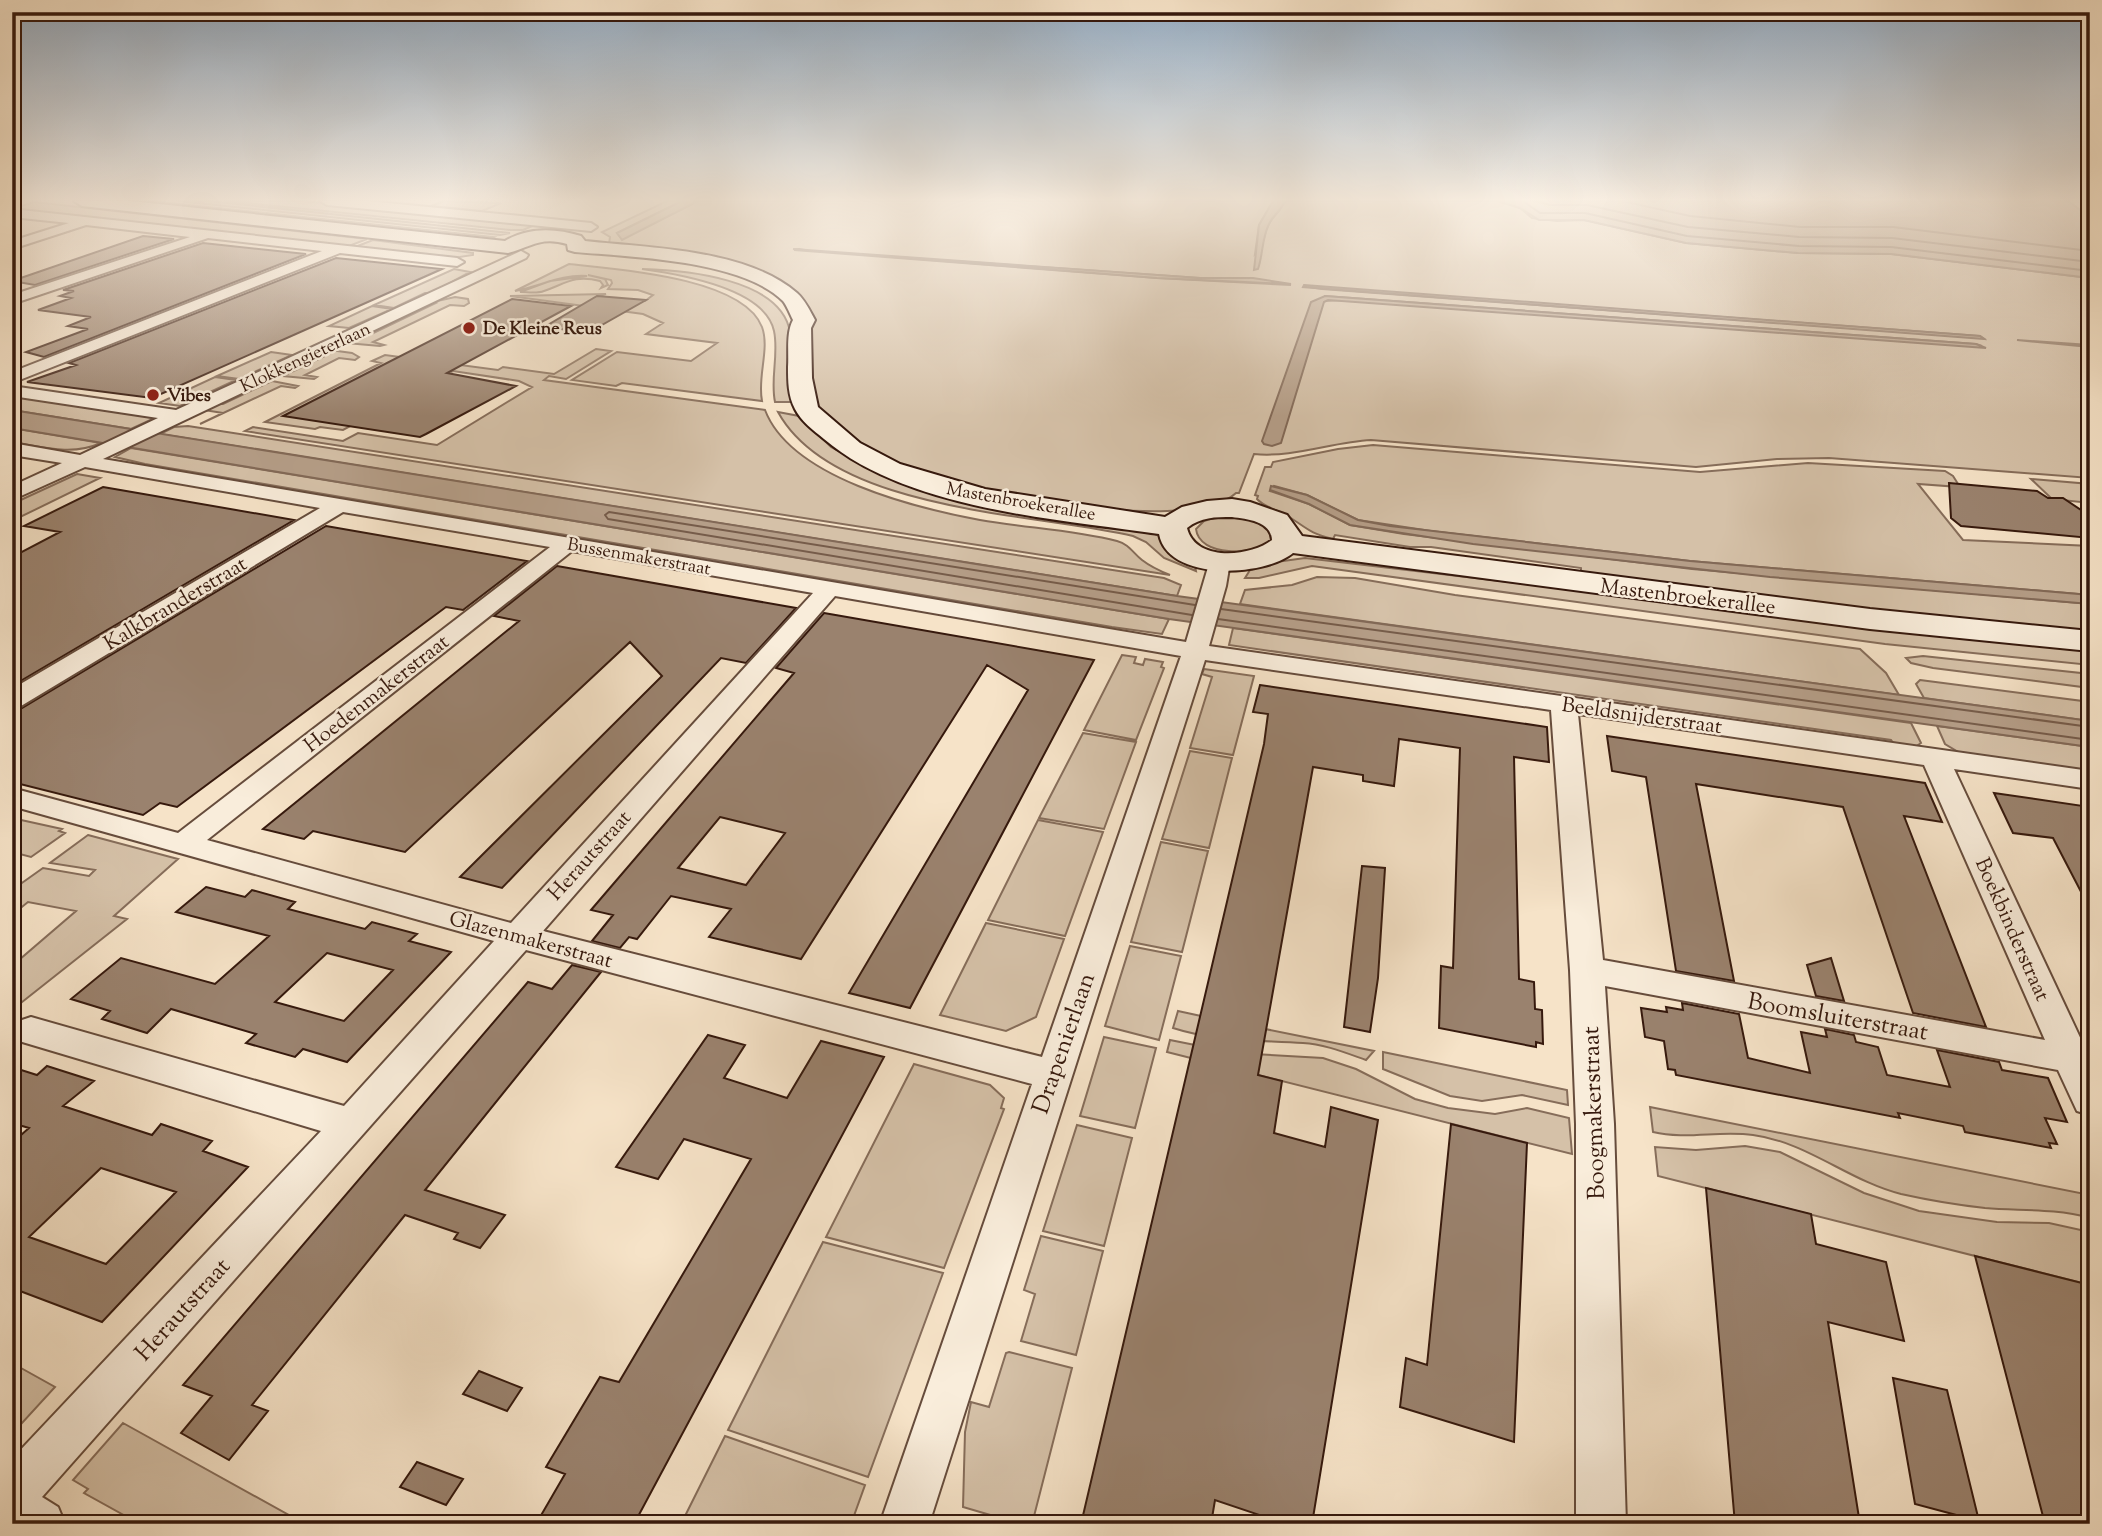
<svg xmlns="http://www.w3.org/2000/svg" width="2102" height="1536" viewBox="0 0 2102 1536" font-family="'Sorts Mill Goudy',serif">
<rect width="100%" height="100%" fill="#f6e3c8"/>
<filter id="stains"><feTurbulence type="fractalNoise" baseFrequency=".00286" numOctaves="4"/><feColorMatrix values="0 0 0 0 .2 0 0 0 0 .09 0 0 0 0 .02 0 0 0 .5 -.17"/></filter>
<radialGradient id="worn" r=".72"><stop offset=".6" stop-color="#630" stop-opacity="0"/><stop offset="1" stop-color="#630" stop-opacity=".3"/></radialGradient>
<path fill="#d5c1a8" stroke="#866d5a" stroke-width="2" fill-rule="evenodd" d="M99 201H151L494 237 483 242Z
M178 201H208L510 233 500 235Z
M226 201H302L537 224 523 230H511Z
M444 201 501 203 482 211 431 206Z
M667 201H682L617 233 622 239 698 201H1273L1259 225 1255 254C1267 241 1262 237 1269 224 1274 215 1281 211 1285 201H1498L1520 208 1532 218 1557 221 1584 220 1686 243 1798 253 1891 254 2090 278V345L2017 340 2090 347V478L1829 458 1777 459 1696 467 1371 440C1332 442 1293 458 1254 454L1239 493H1236C1186 539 936 487 876 454 857 444 829 426 819 407 806 380 811 346 810 317L756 272 609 244 610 237 602 232ZM794 250 1200 278 1255 279 1291 285 1157 278ZM1303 286 1980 336 1983 338 1322 289ZM1325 296 1976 344 1982 346 1342 300 1324 301Z
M34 202 367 239 349 246 333 245 12 209Z
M373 240 473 253V255L453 258 355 247Z
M569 264C615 269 743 277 762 327 770 349 757 377 762 401L622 383 616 386 572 380 617 352 691 361 717 343 646 334 663 323 643 314 510 296 606 294 596 297 645 301 653 295 638 290 608 289 612 283 611 280 588 275 605 279 608 285 601 288 603 285 600 281C574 274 565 284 544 291 537 294 527 292 520 292L550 281 587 276C561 274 539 287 515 291Z
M454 269 470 272 432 293H425L394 308 374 305Z
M642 269C683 270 781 278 790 332 793 355 783 380 792 402H775C770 379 779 354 774 331 765 288 678 274 642 269Z
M455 297 468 299 469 303 464 306 450 305 373 342 384 345 380 346 346 343 363 338 436 303 433 302Z
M372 306 392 309 349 328 329 326Z
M596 349 611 351 566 379 549 376 544 380 765 410C791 478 916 508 980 520 1026 528 1073 530 1117 541 1129 544 1133 553 1142 560 1151 567 1160 571 1170 575L245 431 253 427 343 441 358 433 437 445 532 387 519 381 453 371 343 430 320 427 315 429 265 422 381 363 372 361 385 355 498 370 503 367 554 374Z
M330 350 352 353 359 357 355 360 339 358 305 375 317 377 314 379 283 376 323 357 320 356Z
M271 352 292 355 239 379 217 376Z
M215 377 236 380 180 406 159 403Z
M272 381 298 386 295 388 281 386 200 424 223 413 204 410 216 404H223Z
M12 394 157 417 131 429 12 410Z
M778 412 799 416 831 447 877 472 1147 531 1160 536 1195 566 1196 571 1164 558 1146 542 1133 536C1035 513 833 512 778 412Z
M188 426 1164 578 1181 585 1177 596 160 434 174 427Z
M12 428 101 443C72 456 43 447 12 442Z
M1373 445 1700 472 1808 463 1945 471 1953 476 1960 487 1918 484 1963 540 2090 546V595L1690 561 1431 531 1358 520 1307 495 1274 486 1270 491 1309 504 1350 525 1404 534 1692 569 2090 604V634L1839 607 1581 572V568L1431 547H1410L1335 535 1333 539C1308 533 1306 527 1286 515 1275 509 1264 507 1257 499L1258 496 1255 495 1265 467H1271L1273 462 1338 449Z
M131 448 1169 619 1162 634 1112 627 145 464 115 457Z
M77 474 100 478 12 521V504Z
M2031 479 2090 484V503L2052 499Z
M1221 516C1241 518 1260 517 1272 535L1271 540C1255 556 1199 557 1196 529L1204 521Z
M1305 558 2090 650V665L1885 644 1312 566 1259 578H1245L1250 570 1276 562Z
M1317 577 1355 578 1455 595 1860 649 1886 673 1899 695 1240 604 1245 590 1292 585Z
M1233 628 1911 723 1921 743 1915 747 1894 744 1891 740 1229 645Z
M1122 655 1136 657 1134 663 1143 665 1145 659 1163 662 1161 667 1164 668 1136 740 1084 730Z
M1923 656 2090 674V688L1933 668 1911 663 1906 658Z
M1204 669 1254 676 1233 755 1190 748 1212 677 1202 674Z
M1920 680 2090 702V721L1924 698 1916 684Z
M1937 726 2090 747V773L1960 753 1945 744Z
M1083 733 1136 742 1104 829 1039 818Z
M1190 751 1232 758 1209 848 1162 839Z
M12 818 62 829 59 831 65 833 31 857 12 852Z
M1038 820 1103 832 1065 936 988 920Z
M88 835 178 859 114 916 127 919 12 1010V966L76 911 28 902 12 915V890L43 868 89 876 95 870 50 863Z
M1161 842 1208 851 1182 952 1131 942Z
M986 923 1064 939 1036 1017 1006 1031 940 1015Z
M1130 946 1181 956 1159 1040 1105 1026Z
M1178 1011 1201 1016 1374 1051 1366 1060C1346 1053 1324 1044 1303 1043 1259 1040 1216 1042 1173 1028Z
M1104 1037 1156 1048 1135 1128 1080 1116Z
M1170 1040 1235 1053 1323 1058 1356 1069 1415 1099 1448 1108 1495 1114 1527 1108 1569 1118 1572 1154 1167 1052Z
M1383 1052 1567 1090 1568 1105 1522 1095 1482 1101 1450 1096 1383 1069Z
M914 1064 990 1085 1004 1098 1001 1108 1004 1109 944 1268 826 1237Z
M1650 1107 2090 1195V1218C2054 1208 2021 1211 1985 1208 1957 1205 1928 1200 1901 1194 1849 1181 1807 1142 1753 1135 1720 1130 1686 1140 1653 1132Z
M1077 1125 1132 1138 1104 1246 1043 1231Z
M1745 1146 1780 1152 1864 1193 1919 1211 1997 1222 2049 1223 2090 1232V1285L1658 1176 1655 1147 1696 1150Z
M1041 1236 1103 1251 1076 1355 1021 1341 1035 1294 1024 1290Z
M823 1242 943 1273 868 1477 728 1430Z
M1009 1352 1072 1368 1032 1524H1021L963 1507 965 1432 971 1402 989 1407 1006 1353Z
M12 1363 55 1387 12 1434Z
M123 1423 305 1524H140L84 1493 88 1489 73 1480Z
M725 1436 865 1485 851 1524H681Z"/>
<path fill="#b59e88" stroke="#826957" stroke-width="2" d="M682 201H698L622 240 617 233Z
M1273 201H1285C1280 212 1273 215 1269 224 1262 237 1263 255 1258 269L1254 270 1259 225Z
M1498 201H2068L2090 217V278L1891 254 1798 253 1686 243 1584 220H1539L1520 208Z
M793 249 1200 278H1253L1291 284 1157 278Z
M1304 285 1980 336 1984 339 1303 287Z
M1325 296 1976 344 1986 348 1328 300 1324 302 1281 443 1272 446 1264 444 1262 441 1311 302Z
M12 410 1177 596 2090 721V747L1169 619 12 428Z
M1271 486 1307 495 1358 520 1390 526 1690 561 2090 595V604L1770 577 1473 544 1350 525 1309 504 1270 490Z"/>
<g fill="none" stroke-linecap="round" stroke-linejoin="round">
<path stroke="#765c4a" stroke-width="2" d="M1523 201 1540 213H1585L1687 236 1799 246 1891 247 2090 271
M1537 201 1550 205H1587L1688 227 1799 237 1892 238 2090 262
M1622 201 1690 216 1800 227H1893L2090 251
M1221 609 2090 727
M1192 615 608 519 605 515 609 512 1195 605
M1218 619 2090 740"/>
</g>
<path fill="#9a826e" stroke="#36190d" stroke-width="2" fill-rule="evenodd" d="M143 236 174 239 35 285 12 281Z
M203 243 306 254 44 357 26 352 88 329 68 326 91 317 38 310 71 298 60 296 74 291 63 290Z
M336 258 442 269 152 398 27 382 76 365 69 363Z
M597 296 646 300 586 334 546 326Z
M512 299 571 306 447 373 516 386 426 434 420 437 283 416Z
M1949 483 2037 491 2048 498H2063L2090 516V538L1961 526 1951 518Z
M103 487 294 520 12 686V557L60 532 24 526Z
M326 526 527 561 463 610 446 607 177 807 160 803 143 815 12 782V710L22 708Z
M557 566 796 608 746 663 721 658 502 888 460 877 662 676 630 642 405 852 313 831 304 839 263 829 519 621 494 616Z
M824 613 1094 660 910 1008 849 993 1028 690 987 665 801 959 709 937 731 909 671 896 637 939 629 937 620 948 592 941 613 915 591 910 794 673 776 668ZM720 817 785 833 746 885 678 868Z
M1260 685 1547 727 1549 762 1514 757 1519 979 1534 982 1535 1009 1542 1010 1543 1044 1536 1042V1047L1439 1028 1441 966 1453 968 1460 748 1399 739 1394 786 1363 781V775L1313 767 1258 1075 1282 1081 1274 1133 1325 1147 1331 1107 1378 1120 1312 1524H1286L1215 1500 1211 1524H1081L1264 744 1268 714 1253 712Z
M1607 736 1925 783 1942 822 1904 816 1986 1027 1913 1013 1843 807 1696 784 1734 981 1676 971 1646 777 1612 771Z
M1994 793 2090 807V909L2053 838 2013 833Z
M1362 866 1385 868 1378 978 1370 1032 1344 1027Z
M206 887 245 897 252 890 295 902 288 909 365 929 372 922 417 934 409 941 451 952 347 1062 303 1049 295 1057 246 1043 256 1034 171 1009 147 1033 102 1019 110 1011 71 999 121 958 215 984 269 936 176 912ZM327 953 393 970 344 1021 275 1002Z
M1831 958 1844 1001 1816 996 1807 965Z
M572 965 601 972 425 1190 505 1215 480 1248 454 1239 458 1233 405 1215 252 1405 268 1411 229 1460 181 1433 212 1396 183 1385 528 982 552 989Z
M1682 1003 1739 1014 1748 1058 1810 1073 1801 1032 1827 1037 1825 1029 1854 1035 1856 1042 1878 1047 1887 1075 1950 1087 1937 1050 1999 1062 2002 1070 2048 1078 2067 1122 2045 1118 2057 1144 2049 1143 2051 1148 1965 1132 1963 1126 1898 1113 1900 1118 1676 1075 1675 1070 1668 1069 1664 1041 1645 1037 1641 1008 1667 1012 1666 1007 1683 1010Z
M708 1035 745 1045 724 1078 787 1098 821 1041 884 1057 634 1524H536L565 1474 546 1467 600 1377 619 1382 751 1159 684 1139 658 1179 616 1167Z
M47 1066 94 1081 63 1106 152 1135 161 1124 212 1141 203 1151 248 1167 102 1322 12 1288V1143L29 1128 12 1123V1067L37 1075ZM101 1168 176 1192 106 1264 29 1237Z
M1451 1124 1527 1143 1514 1442 1400 1407 1406 1358 1427 1365Z
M1706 1188 1811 1214 1816 1244 1886 1262 1904 1341 1828 1322 1860 1524H1735Z
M1975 1256 2090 1285V1524H2045Z
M479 1371 522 1388 507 1411 463 1394Z
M1893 1378 1947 1390 1979 1521 1915 1504Z
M417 1462 463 1479 446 1505 400 1487Z"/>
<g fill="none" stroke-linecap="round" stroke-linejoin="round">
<g stroke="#664c3c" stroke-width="4">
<path id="street" d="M321 201H367L591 223 597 227 591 231 327 205Z
M12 209 457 258 464 262 457 266 340 253 12 383V372L322 251 208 238 12 304V295L190 237 86 225 12 249V241L69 223 12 217Z
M521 251 528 255 526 258 103 459 1186 642 1211 557H1227L1230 562 1226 586 1209 646 2090 771V789L1954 769 2084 1046 2090 1048V1115L2077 1111 2058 1070 1605 986 1614 1124 1626 1524H1576V1124L1570 970 1551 710 1205 660 929 1524H880L1032 1084 526 950 42 1497 58 1507 65 1524H12V1459L321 1131 19 1041 13 1031 19 1021 31 1017 344 1106 494 941 12 806V788L178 833 550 547 343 512 21 706 12 708V689L320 508 85 467 12 500V486L62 463 12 455V443L80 455 158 418 12 396V386L176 410ZM572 551 813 593 511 923 207 840ZM835 596 1181 656 1042 1057 543 931ZM1578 714 1924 765 2045 1040 1603 960Z"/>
</g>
<g stroke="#36190d" stroke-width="4">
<path id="secondary" d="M74 201H131L505 241C528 227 556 228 581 236L585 241C649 248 747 249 797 293 805 300 810 311 815 320L811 328 812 378 818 407 860 443 900 464 985 489 1165 517 1182 507 1207 501 1232 499 1250 502 1287 515 1302 536 1870 609 2090 631V651L1870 629 1293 553C1264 577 1168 582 1159 534 1055 519 906 509 824 439 813 430 801 421 795 409 788 396 788 381 788 367 789 352 786 333 793 320 790 314 787 306 783 301 742 260 631 257 575 252L568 250 567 244C541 236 531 247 508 253L82 206ZM1232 517C1247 519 1271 521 1272 540 1250 557 1195 562 1187 528 1201 517 1215 517 1232 517Z"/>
</g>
<use href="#street" fill="#f9eddb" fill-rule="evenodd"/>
<use href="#secondary" fill="#f9eddb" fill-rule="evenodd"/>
</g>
<linearGradient id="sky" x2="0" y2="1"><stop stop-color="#93abc2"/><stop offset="0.48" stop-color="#fbf2e6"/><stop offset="1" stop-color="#fbf2e6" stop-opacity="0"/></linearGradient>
<rect width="2102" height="416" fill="url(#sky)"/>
<g fill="#8f2418" stroke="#f9eddb" stroke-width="2.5">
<circle cx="469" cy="328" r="7"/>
<circle cx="153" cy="395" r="7"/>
</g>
<g text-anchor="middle" stroke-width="5" stroke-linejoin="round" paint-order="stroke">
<g font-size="18" font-weight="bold" fill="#36190d" stroke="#f9eddb" text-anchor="start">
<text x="483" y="334">De Kleine Reus</text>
<text x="167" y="401">Vibes</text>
</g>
<g font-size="18" fill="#36190d" stroke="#f9eddb">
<text transform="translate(305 357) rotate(-25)" y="6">Klokkengieterlaan</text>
<text transform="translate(1021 501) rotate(10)" y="6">Mastenbroekerallee</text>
<text transform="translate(639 556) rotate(10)" y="6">Bussenmakerstraat</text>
</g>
<g font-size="21" fill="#36190d" stroke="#f9eddb">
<text transform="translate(1688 596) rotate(7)" y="7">Mastenbroekerallee</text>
<text transform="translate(175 603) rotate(-31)" y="7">Kalkbranderstraat</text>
<text transform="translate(376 693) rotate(-38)" y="7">Hoedenmakerstraat</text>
<text transform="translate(1642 715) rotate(8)" y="7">Beeldsnijderstraat</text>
<text transform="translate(589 855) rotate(-48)" y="7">Herautstraat</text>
<text transform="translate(2013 929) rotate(66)" y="7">Boekbinderstraat</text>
<text transform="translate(531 939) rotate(15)" y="7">Glazenmakerstraat</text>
</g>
<g font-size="24" fill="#36190d" stroke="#f9eddb">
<text transform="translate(1838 1016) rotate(10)" y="8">Boomsluiterstraat</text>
<text transform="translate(1063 1043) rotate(-71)" y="8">Drapenierlaan</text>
<text transform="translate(1593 1113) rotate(-92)" y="8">Boogmakerstraat</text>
<text transform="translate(182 1309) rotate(-48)" y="8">Herautstraat</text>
</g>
</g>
<rect width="2102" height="1536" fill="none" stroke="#f6e3c8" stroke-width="42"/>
<rect x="14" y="14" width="2074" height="1508" fill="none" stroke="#36190d" stroke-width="3.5"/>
<rect x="21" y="21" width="2060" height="1494" fill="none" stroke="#36190d" stroke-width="2"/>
<rect width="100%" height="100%" filter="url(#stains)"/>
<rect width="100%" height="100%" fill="url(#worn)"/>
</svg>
